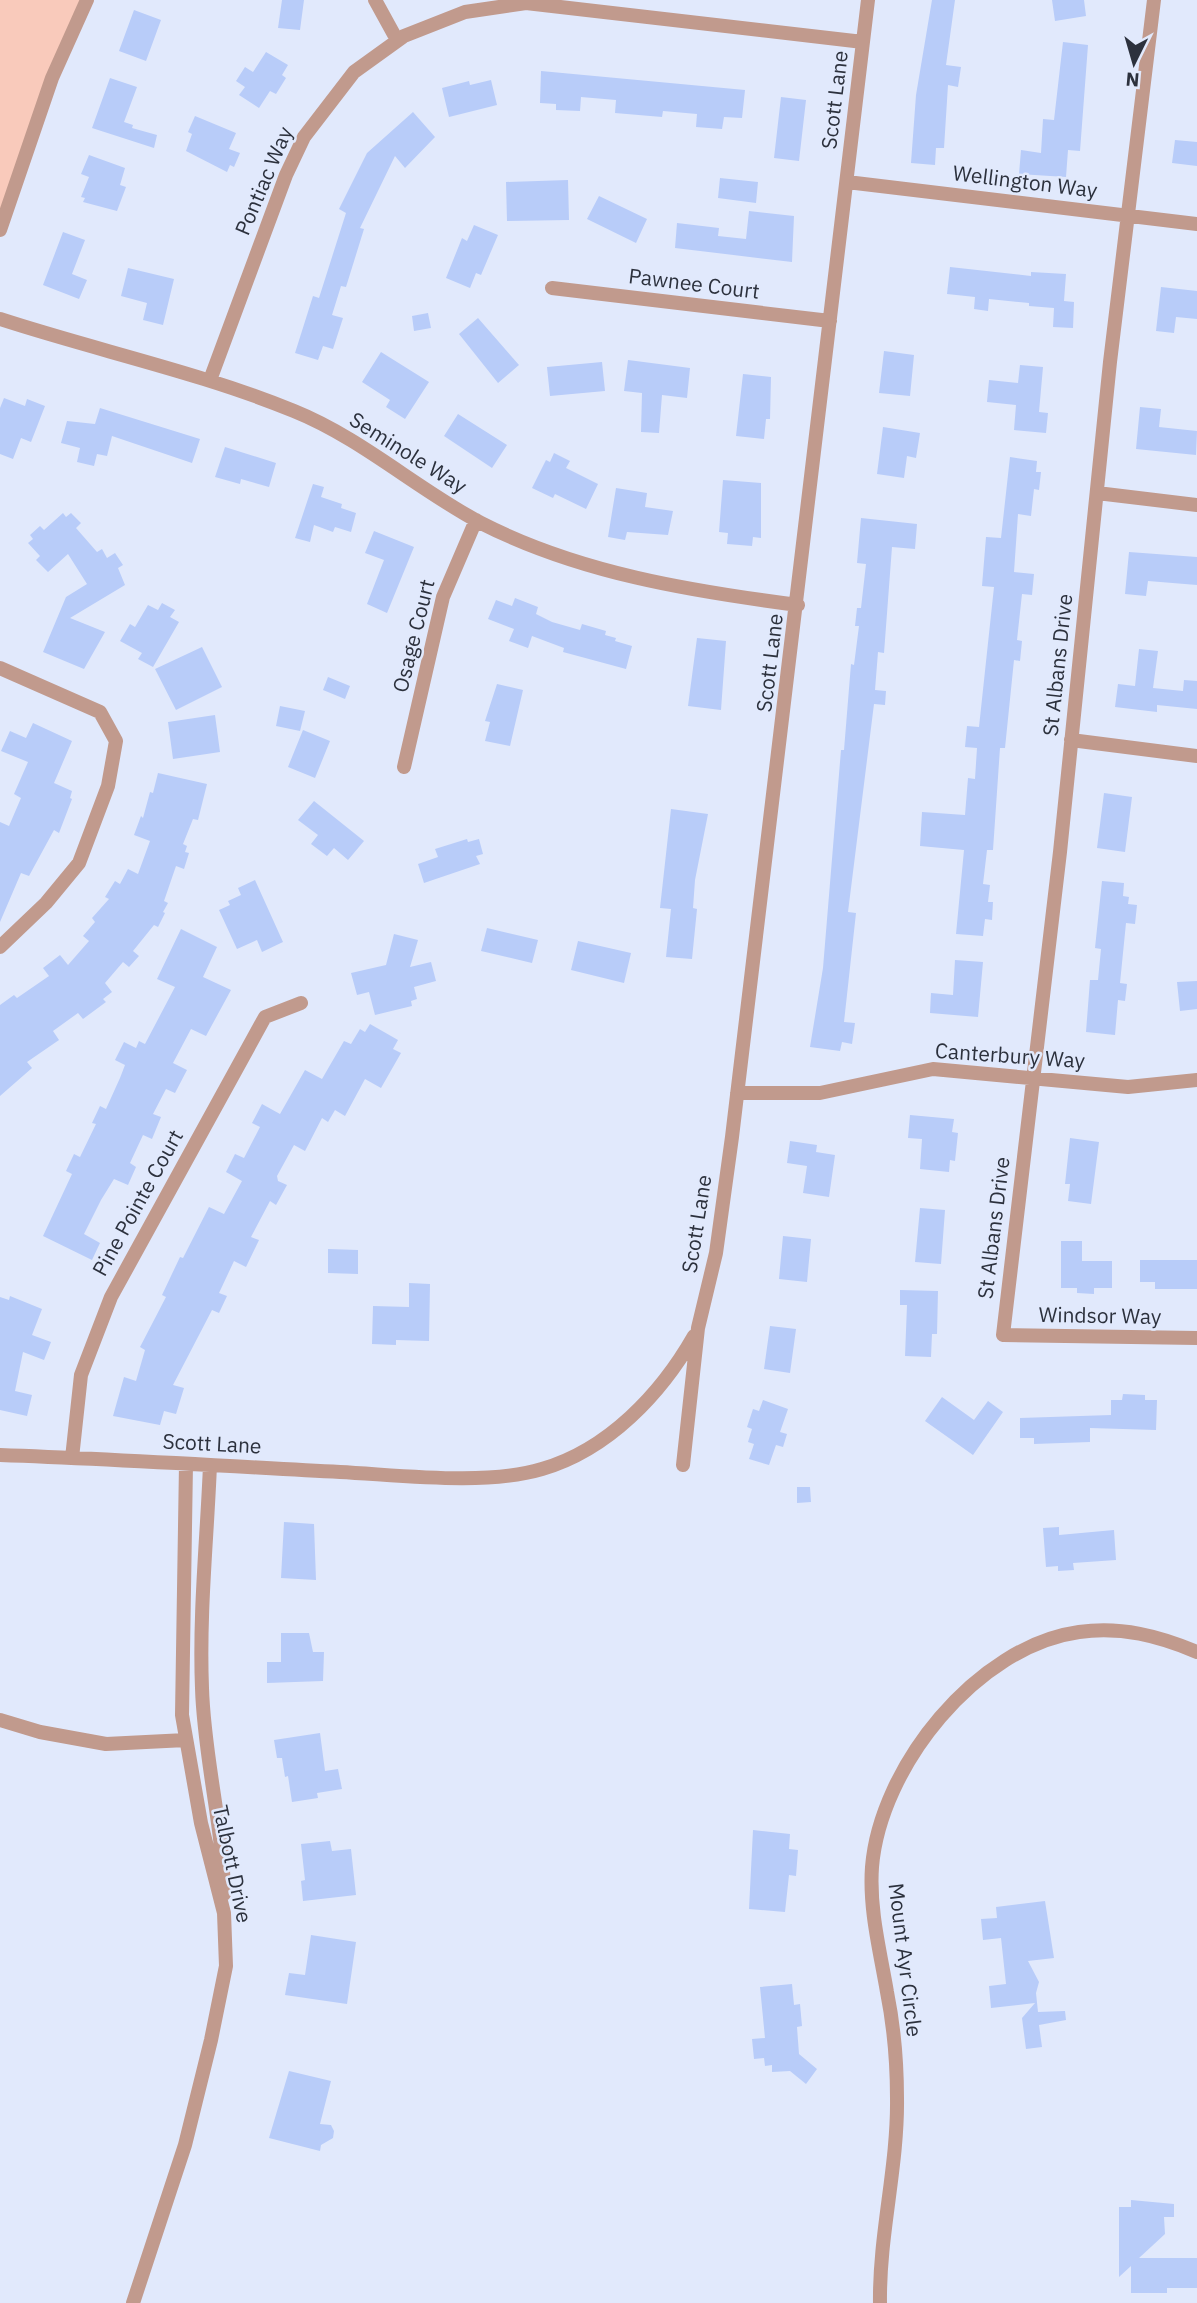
<svg xmlns="http://www.w3.org/2000/svg" width="1197" height="2303" viewBox="0 0 1197 2303" font-family="'IBM Plex Sans',sans-serif">
<rect width="100%" height="100%" fill="#e1e9fc"/>
<path fill="#f9cabb" d="M0 0H88L0 216Z"/>
<path fill="#b8ccf9" d="M282 0H304L300 30 278 28Z
M932 0H955L946 65 961 67 958 87 948 85 944 148H936L935 165 911 163 916 95Z
M1052 0H1084L1086 16 1055 21Z
M134 10 161 20 146 61 119 51Z
M1063 42 1088 45 1080 151 1068 150 1066 177 1019 174 1021 150 1041 153 1043 119 1054 120Z
M266 52 288 65 282 75 286 78 276 94 270 91 259 108 239 95 245 87 236 81 245 67 253 72Z
M541 71 745 90 742 118 724 117 722 129 696 127 697 114 663 111 662 117 615 113 616 100 581 97 580 111 556 110V104L540 103Z
M110 78 137 87 124 122 133 125 132 128 157 135 154 148 92 128Z
M491 80 497 105 449 117 442 88 469 81 470 85Z
M781 97 806 100 799 161 774 158Z
M413 112 435 137 405 168 395 156 360 228 364 229 346 287 341 286 332 315 343 318 333 349 323 346 318 360 295 353 313 296 319 298 346 213 339 209 367 153Z
M195 116 236 133 229 149 240 153 234 167 230 165 227 172 186 151 192 134 188 132Z
M1175 140 1197 142V166L1172 163Z
M89 155 125 168 120 185 126 187 117 211 83 202 85 198 81 197 89 177 81 174Z
M720 178 758 182 756 203 718 198Z
M568 180 569 220 507 221 506 182Z
M599 196 647 219 636 243 587 219Z
M749 211 794 216 792 262 675 248 677 223 719 228 718 236 746 239Z
M474 225 498 235 481 275 476 273 470 288 446 278 462 238 467 241Z
M63 232 85 240 72 274 87 280 79 299 43 285Z
M950 267 1031 276V272L1066 274 1064 301 1074 302 1073 328 1053 327 1054 308 1029 306V303L989 299 988 311 974 309 975 297 947 294Z
M128 268 174 279 163 325 143 320 147 303 121 296Z
M1161 287 1197 291V319L1176 317 1174 333 1156 331Z
M428 313 431 328 414 331 412 316Z
M478 318 519 365 498 383 459 334Z
M884 351 914 355 910 396 879 393Z
M381 352 429 382 405 419 386 407 390 400 362 382Z
M628 360 690 368 687 398 662 395 659 433 641 432 642 393 624 391Z
M602 362 605 391 550 396 547 367Z
M1020 365 1043 367 1039 412 1048 413 1046 433 1014 430 1016 405 987 402 989 380 1018 383Z
M743 374 771 377 770 419H766L764 439 736 436Z
M4 398 25 406 27 399 45 406 31 442 21 438 13 459 0 454V408Z
M1140 407 1161 409 1159 427 1197 431 1196 455 1136 449Z
M100 408 200 439 192 463 112 436 107 456 97 454 94 466 77 462 80 448 61 443 67 421 95 424Z
M458 414 507 445 492 468 444 436Z
M883 427 920 433 916 458 907 456 904 478 877 474Z
M225 447 276 463 269 487 241 479 240 484 215 477Z
M554 453 570 461 566 468 598 484 586 509 555 494 553 498 532 488 546 460 550 462Z
M1010 457 1037 461 1036 472H1041L1039 490 1034 489 1031 516 1018 514 1014 572 1034 574 1032 595 1022 594 1017 640 1022 641 1020 661 1014 660 1005 748H1000L993 850H987L983 884 990 885 988 902H993L992 920 985 919 983 936 956 934 964 850 920 846 922 812 965 815 968 778 975 779 977 748 965 747 967 726 979 727 994 587 982 586 986 537 1001 538Z
M723 480 761 483V538L753 537 752 546 727 544 728 533 719 532Z
M313 484 324 487 321 497 342 504 341 508 356 513 351 532 335 527 333 532 314 525 310 542 295 538Z
M616 488 647 493 645 507 673 511 668 535 627 532 625 540 608 537Z
M63 513 66 517 71 513 81 523 76 528 97 552 102 549 107 558 115 553 123 565 118 568 125 585 70 618 105 632 84 669 43 652 66 597 87 584 68 554 48 572 36 560 40 556 28 543 33 539 30 535 40 526 44 530Z
M861 518 917 524 915 549 892 547 884 653 878 652 875 690 886 691 885 705 874 704 848 912 856 913 844 1022 855 1023 852 1044 842 1042 840 1051 810 1047 823 968 841 750H844L851 664 854 665 859 626H855L857 608H861L866 564 857 563Z
M374 531 414 547 387 613 367 604 384 560 365 553Z
M1129 552 1197 557V585L1148 581 1146 596 1125 594Z
M515 598 538 607 536 614 552 622 580 630 582 624 606 631 605 635 616 638 615 641 632 646 626 669 563 652 564 648 532 636 528 648 509 641 514 629 488 619 496 600 512 606Z
M162 603 175 610 170 617 179 622 153 667 138 659 142 653 120 641 130 624 135 627 148 605 158 610Z
M697 638 726 641 721 710 688 706Z
M202 647 222 687 176 710 155 669Z
M1139 649 1158 651 1153 688 1183 691 1184 680 1197 681V709L1157 705V712L1115 707 1118 684 1135 686Z
M328 677 350 686 345 699 323 690Z
M497 684 523 690 510 746 485 741 490 722 485 721Z
M280 706 305 711 300 731 276 726Z
M215 715 220 752 173 759 168 722Z
M33 723 72 741 54 783 72 791 70 798 72 799 59 833 54 830 29 876 21 873 0 922V822L9 826 21 798 14 794 28 762 1 751 10 731 26 738Z
M303 730 330 741 315 778 288 767Z
M158 773 207 784 198 820 193 819 183 844 187 846 185 852 189 853 184 869 176 866 164 901 168 903 163 912 165 913 158 927 154 925 133 951 139 956 129 967 123 962 105 983 112 992 103 999 106 1002 83 1019 78 1013 53 1031 59 1040 27 1062 32 1068 0 1096V1005L14 995 17 998 49 976 43 968 60 955 68 965 89 941 83 936 95 922 92 918 109 899 105 897 115 881 120 884 128 869 138 874 150 841 134 835 141 816 143 818 150 792 153 793Z
M1104 793 1132 797 1125 852 1097 848Z
M314 801 364 841 348 860 334 848 327 856 311 844 318 835 298 820Z
M671 809 708 814 695 880 693 908 697 909 692 959 666 957 671 909 660 908Z
M467 839 468 842 479 839 483 854 476 856 480 864 424 883 418 864 438 857 435 849Z
M255 880 283 942 262 952 257 940 237 949 219 910 230 905 228 901 241 895 238 888Z
M1102 881 1124 883 1123 896 1129 897 1128 904 1137 905 1135 924 1126 923 1120 983 1127 984 1125 1001 1118 1000 1115 1035 1086 1032 1090 980H1098L1101 949 1095 948Z
M487 928 538 940 532 963 481 951Z
M181 929 217 947 203 977 231 990 206 1036 191 1029 173 1063 187 1070 175 1093 166 1089 153 1114 161 1117 152 1139 143 1135 130 1163 136 1167 128 1185 114 1179 101 1200 84 1234 100 1243 92 1260 43 1236 72 1174 66 1171 74 1154 80 1157 96 1124 92 1123 100 1106 106 1109 120 1078 125 1065 115 1060 124 1042 136 1048 139 1041 145 1044 175 987 157 979Z
M394 934 418 940 410 967 431 962 436 981 414 987 417 999 411 1001 412 1006 375 1015 369 992 357 995 351 973 386 965Z
M578 941 631 953 624 983 571 970Z
M955 960 983 962 978 1017 930 1013 931 993 953 995Z
M1197 981V1009L1180 1011 1177 982Z
M370 1024 398 1040 393 1049 401 1053 381 1088 365 1079 345 1116 335 1110 328 1122 322 1118 305 1151 294 1145 277 1176 278 1181 287 1185 276 1205 270 1201 251 1237 259 1240 246 1267 234 1261 219 1293 227 1296 219 1313 212 1310 173 1385 184 1388 176 1414 164 1411 160 1425 113 1416 124 1377 136 1381 145 1350 140 1347 166 1297 162 1295 180 1257 183 1258 209 1207 224 1214 242 1181 226 1172 235 1154 244 1158 260 1127 252 1123 262 1104 280 1114 305 1070 322 1079 344 1041 351 1044 360 1029 365 1032Z
M910 1115 954 1119 952 1132 958 1133 955 1161 950 1160 949 1172 920 1169 922 1139 908 1138Z
M1070 1138 1099 1142 1091 1204 1068 1201 1070 1184H1065Z
M790 1141 817 1145 816 1152 835 1155 829 1197 803 1193 807 1166 787 1163Z
M920 1208 945 1210 941 1264 915 1262Z
M783 1236 811 1239 807 1282 779 1279Z
M1061 1241H1082V1261H1112V1288H1094V1294L1077 1293V1288H1061Z
M328 1249 358 1250V1274L328 1273Z
M1140 1260H1197V1289H1155V1282H1140Z
M409 1283 430 1284 429 1341 396 1340V1345L372 1344 373 1306 409 1307Z
M900 1290 938 1291 937 1334H932L931 1357 905 1356 907 1305H900Z
M10 1296 42 1309 32 1335 51 1342 44 1360 23 1352 15 1391 32 1395 27 1416 0 1410V1297L9 1300Z
M770 1326 796 1329 790 1373 764 1369Z
M1123 1394 1145 1395V1400H1157L1156 1430 1090 1428V1442L1034 1444V1438H1020V1418L1111 1415V1400H1122Z
M942 1397 974 1420 988 1401 1003 1412 973 1455 925 1421Z
M763 1400 788 1409 780 1432 787 1434 783 1447 776 1445 769 1465 749 1459 754 1444 748 1442 752 1429 747 1427 753 1409 759 1411Z
M797 1487H810L811 1502 797 1503Z
M284 1522 314 1524 316 1580 281 1578Z
M1059 1527V1535L1114 1530 1116 1560 1073 1563 1074 1570 1058 1571V1566L1046 1567 1043 1528Z
M281 1633H309L313 1652H324L323 1681 267 1683V1662H281Z
M320 1733 325 1771 338 1769 342 1789 317 1793 318 1798 292 1802 288 1776 285 1777 282 1758H277L274 1740Z
M753 1830 790 1834 789 1849 798 1850 796 1876 789 1875 785 1912 749 1909Z
M330 1841 332 1851 351 1849 356 1895 303 1901 301 1881 305 1880 301 1844Z
M1045 1901 1054 1958 1028 1961 1039 1982 1036 1993 1038 2012 1065 2011 1066 2020 1039 2025 1042 2047 1026 2049 1022 2018 1035 2003 991 2008 989 1986 1006 1984 1001 1938 983 1940 981 1919 997 1918 996 1907Z
M311 1935 356 1942 347 2004 285 1995 289 1973 305 1975Z
M792 1984 794 2005 800 2004 802 2026 797 2027 799 2054 817 2069 806 2084 790 2071 772 2072V2065L765 2066 764 2058 754 2059 752 2039 765 2038 760 1987Z
M289 2071 331 2081 320 2124 331 2125 334 2131 333 2138 321 2145 320 2151 269 2138Z
M1131 2200 1174 2204V2217H1164L1165 2234 1139 2258H1197V2288H1167V2293H1131V2266L1119 2277V2207H1131Z"/>
<g fill="none" stroke-linecap="round" stroke-linejoin="round">
<path stroke="#c19a8d" stroke-width="14" d="M375 0 397 40
M1154 0 1110 362 1060 852 1003 1335 1197 1338
M847 182 1197 224
M0 230 52 78 87 0
M552 288 830 321
M0 319C98 351 199 372 294 411 361 438 417 489 481 523 579 573 690 591 798 605
M210 380 286 175 304 137 354 72 404 36 465 12 526 3 863 42
M1097 493 1197 505
M0 668 100 712 116 741 108 786 79 863 46 903 0 947
M1071 740 1197 756
M404 767 443 597 476 520
M737 1093H820L933 1069 1128 1087 1197 1080
M0 1455C113 1459 227 1466 340 1472 400 1475 485 1486 542 1469 608 1450 661 1394 694 1336
M72 1458 81 1375 111 1297 265 1017 301 1003
M210 1465C207 1539 199 1614 202 1688 204 1758 223 1824 224 1894
M683 1465 698 1328 716 1253 732 1137 868 0
M0 1720 40 1732 106 1744 186 1740
M133 2303 185 2145 211 2040 226 1966 224 1913 201 1823 182 1715 186 1464
M880 2303C879 2234 898 2167 897 2098 897 2062 894 2027 887 1992 880 1951 869 1909 872 1867 880 1767 977 1646 1079 1632 1121 1626 1159 1636 1197 1652"/>
</g>
<g text-anchor="middle" stroke-width="5" stroke-linejoin="round" paint-order="stroke">
<g font-size="21" fill="#2c313d" stroke="#e1e9fc">
<text transform="translate(835 100) rotate(-83)" y="7">Scott Lane</text>
<text transform="translate(264 181) rotate(-67)" y="7">Pontiac Way</text>
<text transform="translate(1025 182) rotate(7)" y="7">Wellington Way</text>
<text transform="translate(694 284) rotate(7)" y="7">Pawnee Court</text>
<text transform="translate(408 453) rotate(32)" y="7">Seminole Way</text>
<text transform="translate(414 636) rotate(-76)" y="7">Osage Court</text>
<text transform="translate(770 663) rotate(-83)" y="7">Scott Lane</text>
<text transform="translate(1058 665) rotate(-84)" y="7">St Albans Drive</text>
<text transform="translate(1010 1056) rotate(4)" y="7">Canterbury Way</text>
<text transform="translate(138 1203) rotate(-61)" y="7">Pine Pointe Court</text>
<text transform="translate(697 1224) rotate(-81)" y="7">Scott Lane</text>
<text transform="translate(994 1228) rotate(-83)" y="7">St Albans Drive</text>
<text transform="translate(1100 1316) rotate(1)" y="7">Windsor Way</text>
<text transform="translate(212 1444) rotate(3)" y="7">Scott Lane</text>
<text transform="translate(232 1864) rotate(78)" y="7">Talbott Drive</text>
<text transform="translate(905 1960) rotate(83)" y="7">Mount Ayr Circle</text>
</g>
</g>
<g transform="translate(1134 63) rotate(185)" stroke="#e1e9fc" stroke-width="5" paint-order="stroke">
<path d="M0-5L12 26L0 18L-12 26Z" fill="#2c313d"/>
<text y="-10" font-size="19" font-weight="bold" text-anchor="middle" fill="#2c313d">N</text>
</g>
</svg>
